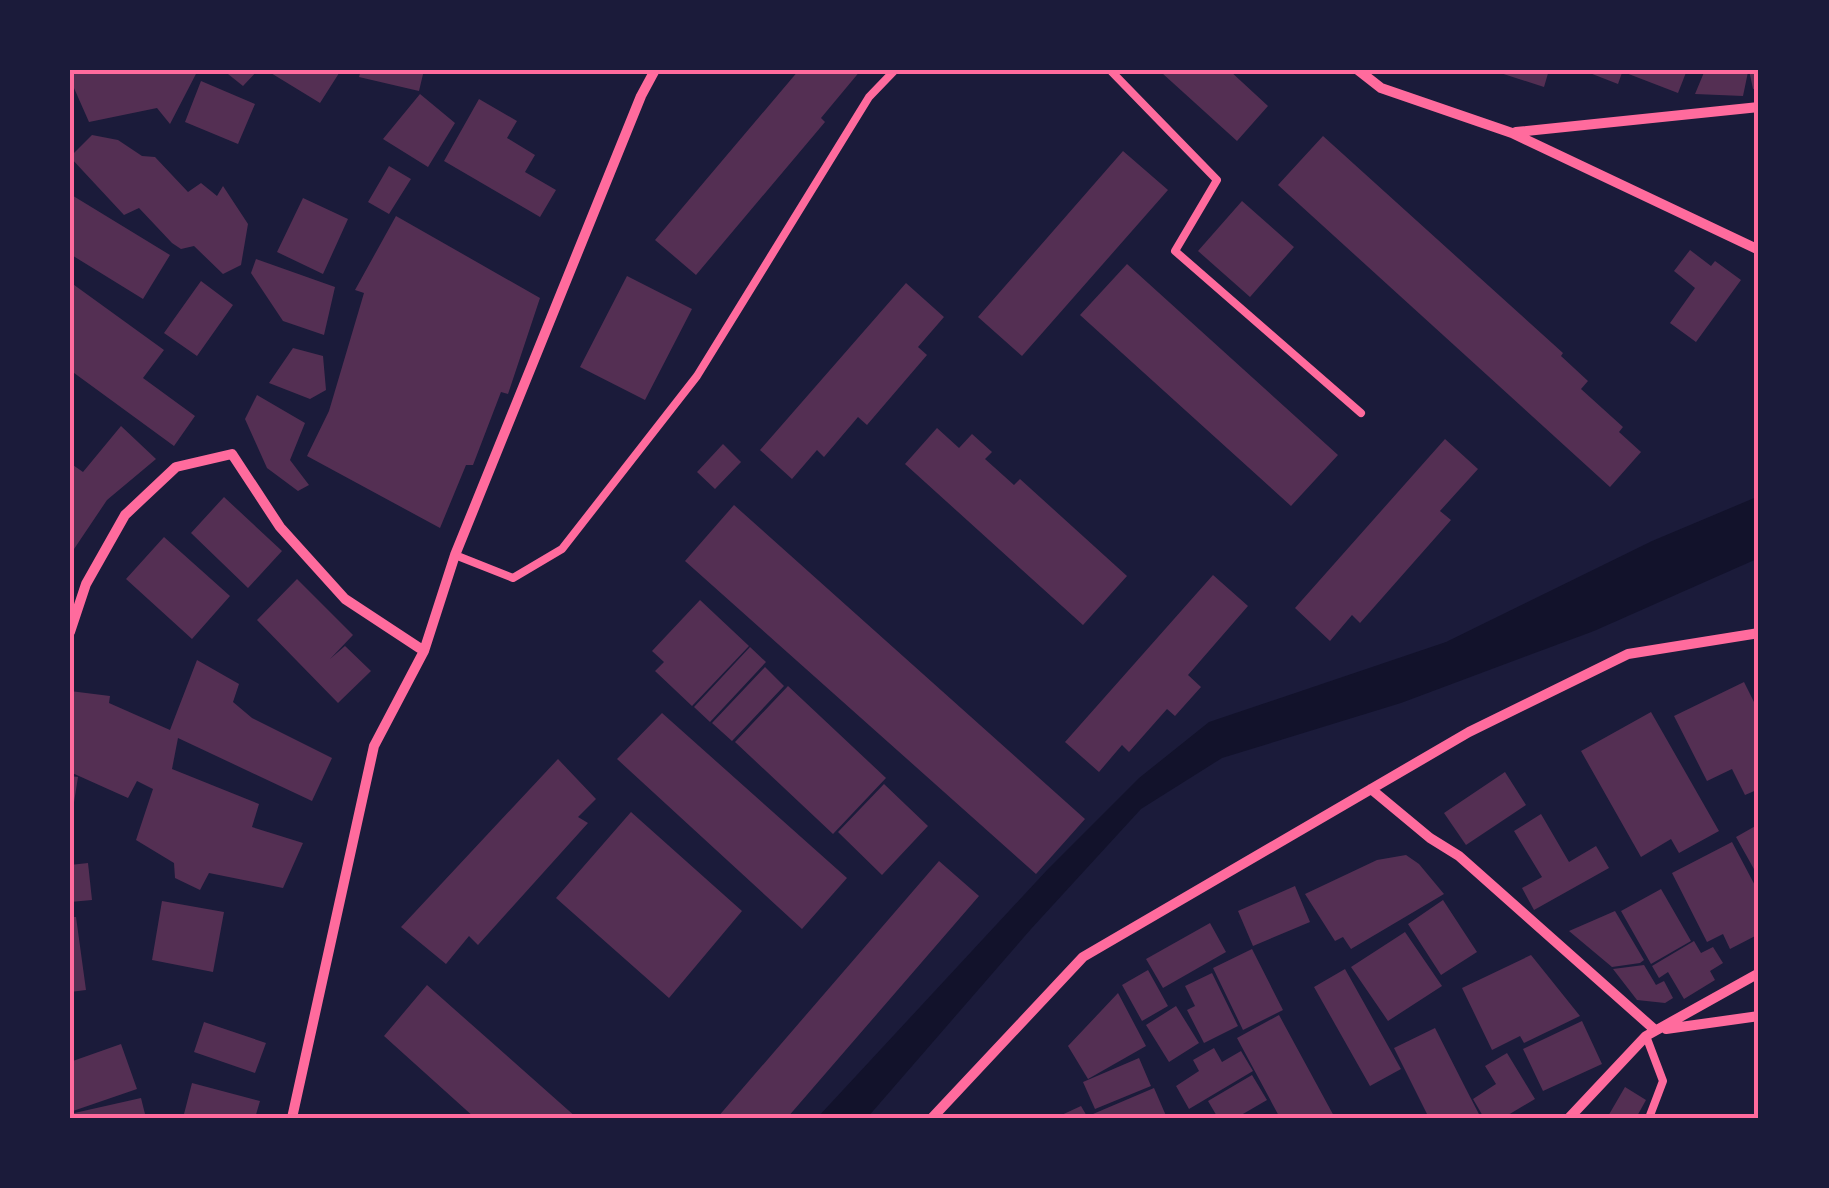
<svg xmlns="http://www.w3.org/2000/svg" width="1829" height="1188" viewBox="0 0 1829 1188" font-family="Figtree,sans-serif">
<rect width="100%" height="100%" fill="#1b1b3a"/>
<path fill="#12122b" d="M1759 496V558L1594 631 1401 703 1222 758 1141 809 1031 929 867 1118H817L1048 869 1139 778 1209 722 1446 642 1652 541Z"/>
<path fill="#542f53" d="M70 70 152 72 198 70 170 124 157 108 89 122 70 79Z
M223 70H258L243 86Z
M266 70H341L320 103Z
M361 70H424L419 91 359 77Z
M799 70H861L821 118 825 122 696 275 655 240Z
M1164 70H1229L1268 106 1237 141 1162 73Z
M1491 70H1549L1544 87Z
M1582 70H1623L1618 84Z
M1628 70H1687L1678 93 1626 73Z
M1705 70 1748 72 1743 96 1695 94Z
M1749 70H1759V88L1753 89Z
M201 81 255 104 238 144 185 122Z
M420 94 455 123 428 167 383 139Z
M479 99 517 121 507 138 535 155 525 172 556 190 540 217 444 161Z
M92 135 118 140 142 156 155 157 188 192 201 183 217 196 223 186 248 224 241 265 223 274 194 246 181 249 172 243 139 208 124 215 70 157Z
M1323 136 1563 353 1561 356 1588 381 1581 389 1623 427 1619 432 1641 452 1610 487 1278 185Z
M1123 151 1168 190 1022 356 978 317Z
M389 166 411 179 389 214 368 202Z
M70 194 170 255 143 299 70 254Z
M303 198 348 219 323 274 277 252Z
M1242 201 1294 247 1250 297 1198 251Z
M396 216 540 298 508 394 501 392 473 465H466L440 528 307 456 329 411 364 293 355 290Z
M1690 250 1711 266 1715 261 1741 280 1696 342 1670 323 1695 288 1674 271Z
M256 259 335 287 324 335 283 321 251 273Z
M1127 264 1338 455 1291 506 1080 315Z
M627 276 692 309 645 400 580 367Z
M201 281 233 305 197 356 164 333Z
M70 282 164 350 143 378 195 416 174 446 70 370Z
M906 283 944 317 918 347 927 355 867 425 858 417 824 457 817 450 792 479 760 450Z
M293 348 323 356 326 390 310 399 269 383Z
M257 395 305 423 290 460 309 485 298 491 267 468 245 419Z
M121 426 156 459 107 500 70 555V463L83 472Z
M937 428 959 448 972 434 992 452 985 459 1014 485 1020 479 1127 576 1083 625 905 464Z
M1445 439 1478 469 1440 511 1451 520 1360 623 1352 615 1330 641 1295 608Z
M723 444 741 462 715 489 697 472Z
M224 497 282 551 248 588 191 533Z
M734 505 1085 819 1036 874 685 561Z
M164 537 230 596 192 639 126 579Z
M1213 575 1248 606 1188 675 1201 687 1175 716 1167 709 1129 752 1122 745 1099 772 1065 742Z
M297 579 353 635 330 659 345 646 371 671 338 703 257 620Z
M700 600 749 646 692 706 655 671 664 662 652 651Z
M750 647 766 662 710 722 694 707Z
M197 660 239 684 233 702 252 718 332 758 312 801 178 738 172 769 259 804 252 827 303 843 283 888 209 873 200 890 175 878 174 863 136 840 153 789 137 781 128 798 70 772V691L110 696 109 703 170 730Z
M765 667 784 686 732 741 712 723Z
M1744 682 1759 712V789L1745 795 1732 769 1707 781 1674 716Z
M788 686 886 778 833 834 735 742Z
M1651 712 1719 831 1679 853 1671 839 1641 857 1581 751Z
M662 713 847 878 802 929 617 759Z
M558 759 596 799 578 817 588 823 478 945 469 936 446 964 401 927Z
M1505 772 1526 805 1466 845 1444 813Z
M70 776 78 777 72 815H70Z
M884 784 928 826 882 875 838 832Z
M631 812 742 911 669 998 556 898Z
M1541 814 1569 862 1596 846 1609 868 1534 910 1522 888 1542 877 1514 831Z
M1759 824V878L1736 837Z
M1732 842 1759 893V934L1730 949 1723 934 1707 942 1672 873Z
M1406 855 1419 864 1444 894 1351 949 1343 937 1335 941 1305 894 1377 860Z
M939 861 979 896 787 1118H717Z
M88 863 92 900 70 902V865Z
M1295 886 1310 922 1253 946 1238 911Z
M1661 889 1691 941 1651 964 1621 911Z
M1443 900 1477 952 1441 975 1408 924Z
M162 901 224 912 213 972 152 960Z
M1615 911 1644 960 1640 963 1612 967 1569 931Z
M70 917H76L86 990 70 992Z
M1210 923 1226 952 1163 988 1146 959Z
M1405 932 1442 986 1388 1021 1351 967Z
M1694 941 1701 953 1713 947 1723 963 1710 971 1715 980 1684 999 1668 972 1659 978 1652 966Z
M1252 949 1283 1010 1243 1030 1213 968Z
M1531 955 1580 1016 1524 1043 1520 1036 1492 1050 1462 988Z
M1644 965 1656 985 1664 981 1673 998 1665 1003 1637 1000 1613 969Z
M1345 969 1401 1069 1370 1086 1314 987Z
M1148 970 1168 1006 1142 1021 1122 985Z
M1212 973 1238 1026 1204 1043 1187 1010 1195 1006 1185 986Z
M427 985 577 1118H475L384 1036Z
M1118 993 1146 1046 1088 1079 1068 1046Z
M1176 1006 1199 1043 1169 1062 1146 1025Z
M1279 1015 1335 1118H1280L1237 1038Z
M1582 1021 1602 1064 1543 1091 1523 1049Z
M204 1022 266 1043 255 1073 194 1052Z
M1435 1028 1466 1089 1481 1118H1429L1394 1048Z
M121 1044 137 1089 70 1112V1062Z
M1214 1048 1222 1062 1241 1051 1253 1071 1189 1109 1176 1086 1199 1071 1193 1060Z
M1507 1053 1535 1099 1503 1118H1484L1473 1099 1496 1084 1485 1066Z
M1139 1058 1151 1086 1095 1109 1083 1082Z
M1252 1075 1267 1100 1236 1118H1218L1208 1101Z
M192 1083 260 1101 255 1118H183Z
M1625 1087 1646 1100 1636 1118H1607Z
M1154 1088 1167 1118H1094L1093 1114Z
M141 1098 146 1118H70V1114Z
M1081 1106 1088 1118H1055Z"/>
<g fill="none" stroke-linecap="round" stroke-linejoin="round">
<path stroke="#ff6b9d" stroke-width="8" d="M1110 70 1217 180 1175 251 1361 413
M455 555 513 578 562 549 697 376 869 97 895 70
M1646 1036 1663 1081 1649 1118"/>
<path stroke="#ff6b9d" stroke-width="10" d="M1358 70 1381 88 1512 133 1759 250
M1516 132 1759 107
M70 632 86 584 125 515 176 467 232 454 280 527 345 599 424 651
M1371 789 1430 838 1459 856 1655 1030
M1666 1029 1759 1016
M292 1118 374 746 424 651 455 555 641 96 655 70
M932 1118 1083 957 1469 732 1628 654 1759 633
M1569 1118 1646 1036 1759 973"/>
</g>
<rect width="1829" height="1188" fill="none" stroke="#1b1b3a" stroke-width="145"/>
<rect x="72" y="72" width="1684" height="1044" fill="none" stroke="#ff6b9d" stroke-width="4"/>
</svg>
